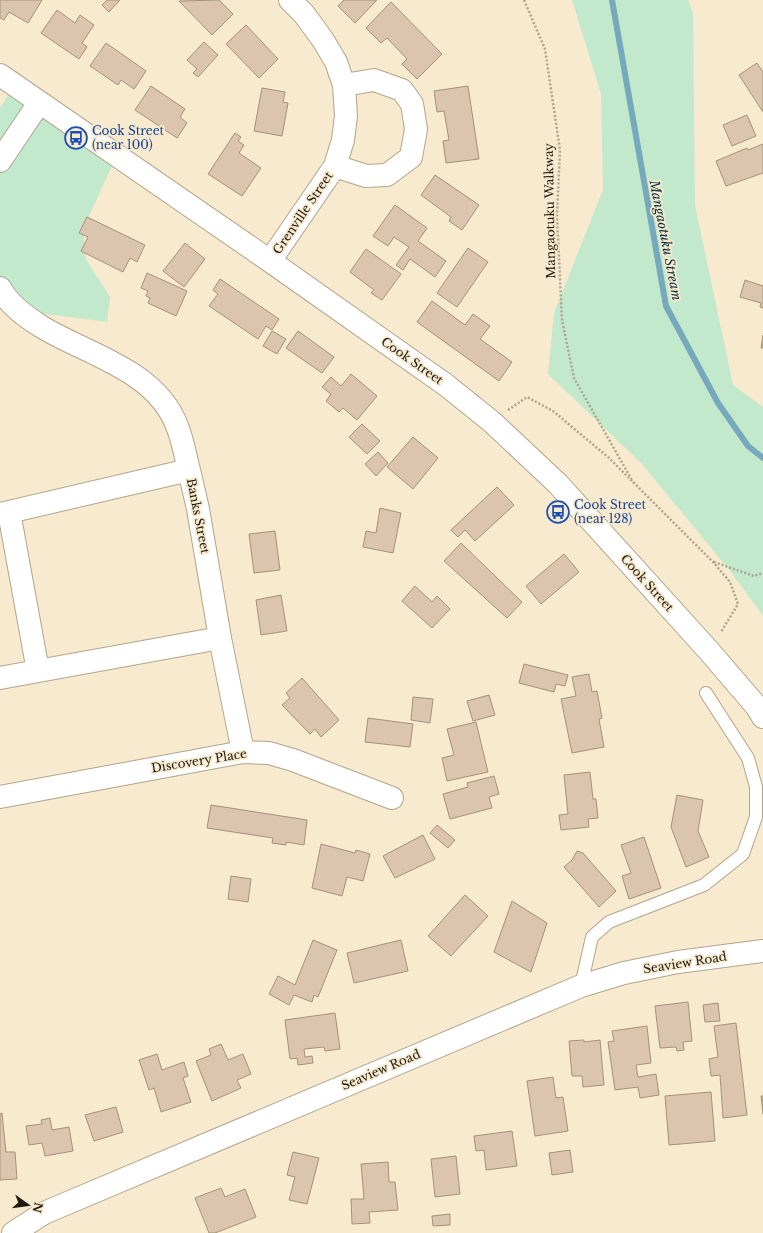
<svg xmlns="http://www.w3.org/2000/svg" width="763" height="1233" viewBox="0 0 763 1233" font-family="'Libre Baskerville',serif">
<rect width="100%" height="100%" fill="#f8eacf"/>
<path fill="#c3e9cc" d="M572 0H688L693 13 695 205 733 385 763 407V616L730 571 642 464 548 374 554 313 603 190 601 94Z
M14 86 118 153 83 229 86 259 110 297 107 322 0 308V108Z"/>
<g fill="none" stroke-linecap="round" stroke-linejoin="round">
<path stroke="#75a9bb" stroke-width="6" d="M612 0 666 306 718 403 748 446 763 458"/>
</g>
<path fill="#dbc5af" stroke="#a5917b" d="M0 0H42L28 23 9 12 4 20 0 18Z
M107 0H120L109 12 102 5Z
M219 0 233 14 212 35 179 1Z
M344 0H377L355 23 338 6Z
M391 2 442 54 417 79 402 64 407 59 387 38 381 43 366 28Z
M57 10 75 23 80 15 94 25 82 43 87 47 79 59 41 33Z
M246 25 278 59 259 78 226 44Z
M204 42 218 55 198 77 193 73 197 69 187 60Z
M106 43 146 71 134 89 121 80 118 85 90 66Z
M757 63 763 72V112L739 75Z
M151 86 185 109 180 117 187 123 177 138 135 110Z
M468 86 479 159 446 163 443 141 449 140 444 111 437 112 434 91Z
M262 88 285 92 283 102 288 103 282 136 254 131Z
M747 115 756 136 732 146 723 125Z
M235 133 241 137 238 141 244 145 239 153 261 168 242 196 208 174Z
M763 144V173L726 186 716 161 747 148 748 150Z
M435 175 479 205 462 230 449 221 451 217 421 195Z
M395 205 427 228 418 241 446 261 435 277 410 259 403 270 396 265 409 247 394 237 388 246 373 236Z
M87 217 145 245 137 262 130 258 123 272 81 251 88 237 79 233Z
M185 243 205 259 184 287 163 271Z
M468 248 488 262 457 307 437 293Z
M366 249 401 274 382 300 371 293 374 290 350 272Z
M147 273 187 291 176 316 148 303 150 298 146 296 148 291 141 288Z
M220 279 279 319 272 330 266 326 258 339 209 306 218 294 213 290Z
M745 280 763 286V308L760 307 761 303 740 297Z
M432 301 465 325 473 314 490 326 480 339 512 362 499 381 417 322Z
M272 331 286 339 277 354 263 346Z
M298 331 334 357 322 373 286 348Z
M763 335V348H761Z
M351 374 377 396 357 420 343 408 339 412 326 401 331 394 322 387 331 377 341 386Z
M362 424 380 441 367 454 349 437Z
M413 437 438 458 413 489 387 467Z
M378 452 388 463 376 476 365 464Z
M497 487 514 505 475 541 465 530 458 537 451 530Z
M380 508 401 513 393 553 363 547 366 531 376 533Z
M275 531 280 570 254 573 249 534Z
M461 543 522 602 507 618 444 561Z
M564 554 579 572 541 604 526 586Z
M415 586 432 602 437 596 450 609 432 628 402 601Z
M281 595 287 631 261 635 256 600Z
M524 664 568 675 565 686 556 684 554 692 519 683Z
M589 674 592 692 597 691 602 718 599 719 604 747 572 753 561 699 576 696 572 677Z
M302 678 339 720 321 737 315 729 310 734 282 705 290 698 286 693Z
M489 695 495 715 473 721 467 701Z
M413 697 433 699 430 723 411 720Z
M368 718 413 724 410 747 365 742Z
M476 722 488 772 447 781 442 758 454 755 447 729Z
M590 772 593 799H596L598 818 588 819 589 827 561 830 559 815 568 814 564 775Z
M494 776 499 794 489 797 492 808 450 819 443 794 468 787 467 783Z
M677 795 703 800 698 831 709 857 686 867 671 827Z
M211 805 307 820 304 845 286 842V845L272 843 273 838 207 828Z
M437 825 455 840 448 848 430 833Z
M423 835 435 859 395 878 383 856Z
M644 837 661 888 629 899 622 876 631 873 621 845Z
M321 844 355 853 356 850 370 854 363 881 347 877 342 896 312 888Z
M577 851 583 853 616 891 599 907 564 867 572 860Z
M231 876 251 879 248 902 228 899Z
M465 895 488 916 451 956 428 936Z
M512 901 547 923 531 972 494 952Z
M313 940 337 950 318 997 314 995 312 1002 294 995 289 1005 269 994 278 976 295 985Z
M401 940 408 971 354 983 347 953Z
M688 1002 692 1041 683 1042 684 1050 677 1051 676 1047 660 1048 655 1006Z
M718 1003 720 1021 705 1022 703 1005Z
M335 1013 340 1049 325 1051 324 1047 304 1049 305 1057 312 1056 313 1063 298 1065 297 1058 290 1059 285 1020Z
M736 1023 747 1115 723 1118 720 1075 711 1076 709 1059 718 1057 714 1026Z
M647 1026 651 1063 636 1065 638 1077 656 1074 659 1095 640 1098 638 1087 615 1090 608 1042 614 1041 612 1031Z
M584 1040V1042L600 1040 604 1085 583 1087 582 1076H572L569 1041Z
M221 1044 228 1060 243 1054 251 1074 237 1080 241 1088 212 1101 196 1061 211 1055 209 1049Z
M157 1054 162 1070 184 1062 188 1076 183 1078 191 1102 161 1112 154 1088 149 1090 139 1060Z
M553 1077 556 1098 563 1097 568 1131 535 1136 527 1081Z
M711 1092 715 1141 669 1145 665 1096Z
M761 1096H763V1114Z
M116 1107 123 1132 94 1141 85 1115Z
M2 1113 6 1152H15L17 1179 0 1180V1114Z
M50 1118 52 1130 69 1127 73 1151 45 1156 42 1143 29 1145 26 1126 42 1124 41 1120Z
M512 1131 517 1166 486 1170 484 1150 476 1151 474 1136Z
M570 1150 573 1172 552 1175 549 1153Z
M293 1152 319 1158 307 1204 289 1200 295 1177 287 1175Z
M456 1156 460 1194 435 1197 431 1159Z
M388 1162 389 1182H395L398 1210 369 1212 370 1223 352 1224 351 1199H364L361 1164Z
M221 1188 225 1197 245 1189 256 1217 215 1233H209L195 1198Z
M450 1214V1225L433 1226 432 1216Z"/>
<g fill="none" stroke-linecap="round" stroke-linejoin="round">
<g stroke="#b1a58b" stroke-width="14">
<path id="service" d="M581 986 592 937 609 922 704 885 743 854 756 817V787L748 758 706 693"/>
</g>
<g stroke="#b1a58b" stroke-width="24">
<path id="minor" d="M0 75 270 261 446 385 492 422 558 484 709 651 757 707 763 717
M0 161 39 103
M335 166 366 176 387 175 411 157 416 129 412 104 402 90 374 80 344 85
M270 261 335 166 343 140 346 116 344 85 336 62 323 40 304 14 290 0
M0 288C9 305 26 317 42 327 88 355 156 370 177 426 183 440 185 455 189 470
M9 512 38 671
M0 514 189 470 198 509 220 638 243 752
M0 678 220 638
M0 797 243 752 269 753 293 760 392 798"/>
</g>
<g stroke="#b1a58b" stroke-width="24">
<path id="tertiary" d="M13 1233 44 1213 70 1202 581 986 624 973 678 962 763 951"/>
</g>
<path stroke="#aea38e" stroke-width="2.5" stroke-dasharray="2 2" stroke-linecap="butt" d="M524 0 545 49 560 150 557 216 562 320 574 378 633 482
M508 410 527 397 553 411 609 458 713 562 730 582 738 604 721 632
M714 562 754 576 763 573"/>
<use href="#service" stroke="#fff" stroke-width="12"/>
<use href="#minor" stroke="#fff" stroke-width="22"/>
<use href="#tertiary" stroke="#fff" stroke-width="22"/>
</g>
<defs>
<g id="bus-ring" transform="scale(1.15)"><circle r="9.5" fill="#f8eacf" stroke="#1a4fb4" stroke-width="1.5"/><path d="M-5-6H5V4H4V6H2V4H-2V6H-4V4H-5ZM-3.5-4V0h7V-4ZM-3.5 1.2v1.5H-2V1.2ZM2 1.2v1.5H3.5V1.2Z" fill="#1a4fb4"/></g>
</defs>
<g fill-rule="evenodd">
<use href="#bus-ring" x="76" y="138"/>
<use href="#bus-ring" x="558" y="512"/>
</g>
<g text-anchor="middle" stroke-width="3.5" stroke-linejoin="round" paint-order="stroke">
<g font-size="12" fill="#164399" stroke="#f8eacf" text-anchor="start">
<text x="92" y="135">Cook Street<tspan x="92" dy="14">(near 100)</tspan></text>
<text x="574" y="509">Cook Street<tspan x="574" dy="14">(near 128)</tspan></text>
</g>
<g font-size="12" fill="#1f1a10" stroke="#f8eacf">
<text transform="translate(550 211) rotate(-91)" y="4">Mangaotuku Walkway</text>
<text transform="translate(303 213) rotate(-56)" y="4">Grenville Street</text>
<text transform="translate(412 361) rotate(35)" y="4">Cook Street</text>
<text transform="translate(198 516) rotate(79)" y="4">Banks Street</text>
<text transform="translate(647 583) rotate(48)" y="4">Cook Street</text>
<text transform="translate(199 761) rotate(-9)" y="4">Discovery Place</text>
<text transform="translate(685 963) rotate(-9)" y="4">Seaview Road</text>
<text transform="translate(381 1070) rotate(-23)" y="4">Seaview Road</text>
</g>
<g font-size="13" font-style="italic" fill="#00303e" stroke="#f8eacf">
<text transform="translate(666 240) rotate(79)" y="5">Mangaotuku Stream</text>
</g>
</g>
<g transform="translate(28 1205) rotate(104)" stroke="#f8eacf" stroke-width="3" paint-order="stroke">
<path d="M0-3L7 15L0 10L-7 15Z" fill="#1f1a10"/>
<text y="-6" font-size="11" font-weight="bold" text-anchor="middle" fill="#1f1a10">N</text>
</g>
</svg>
